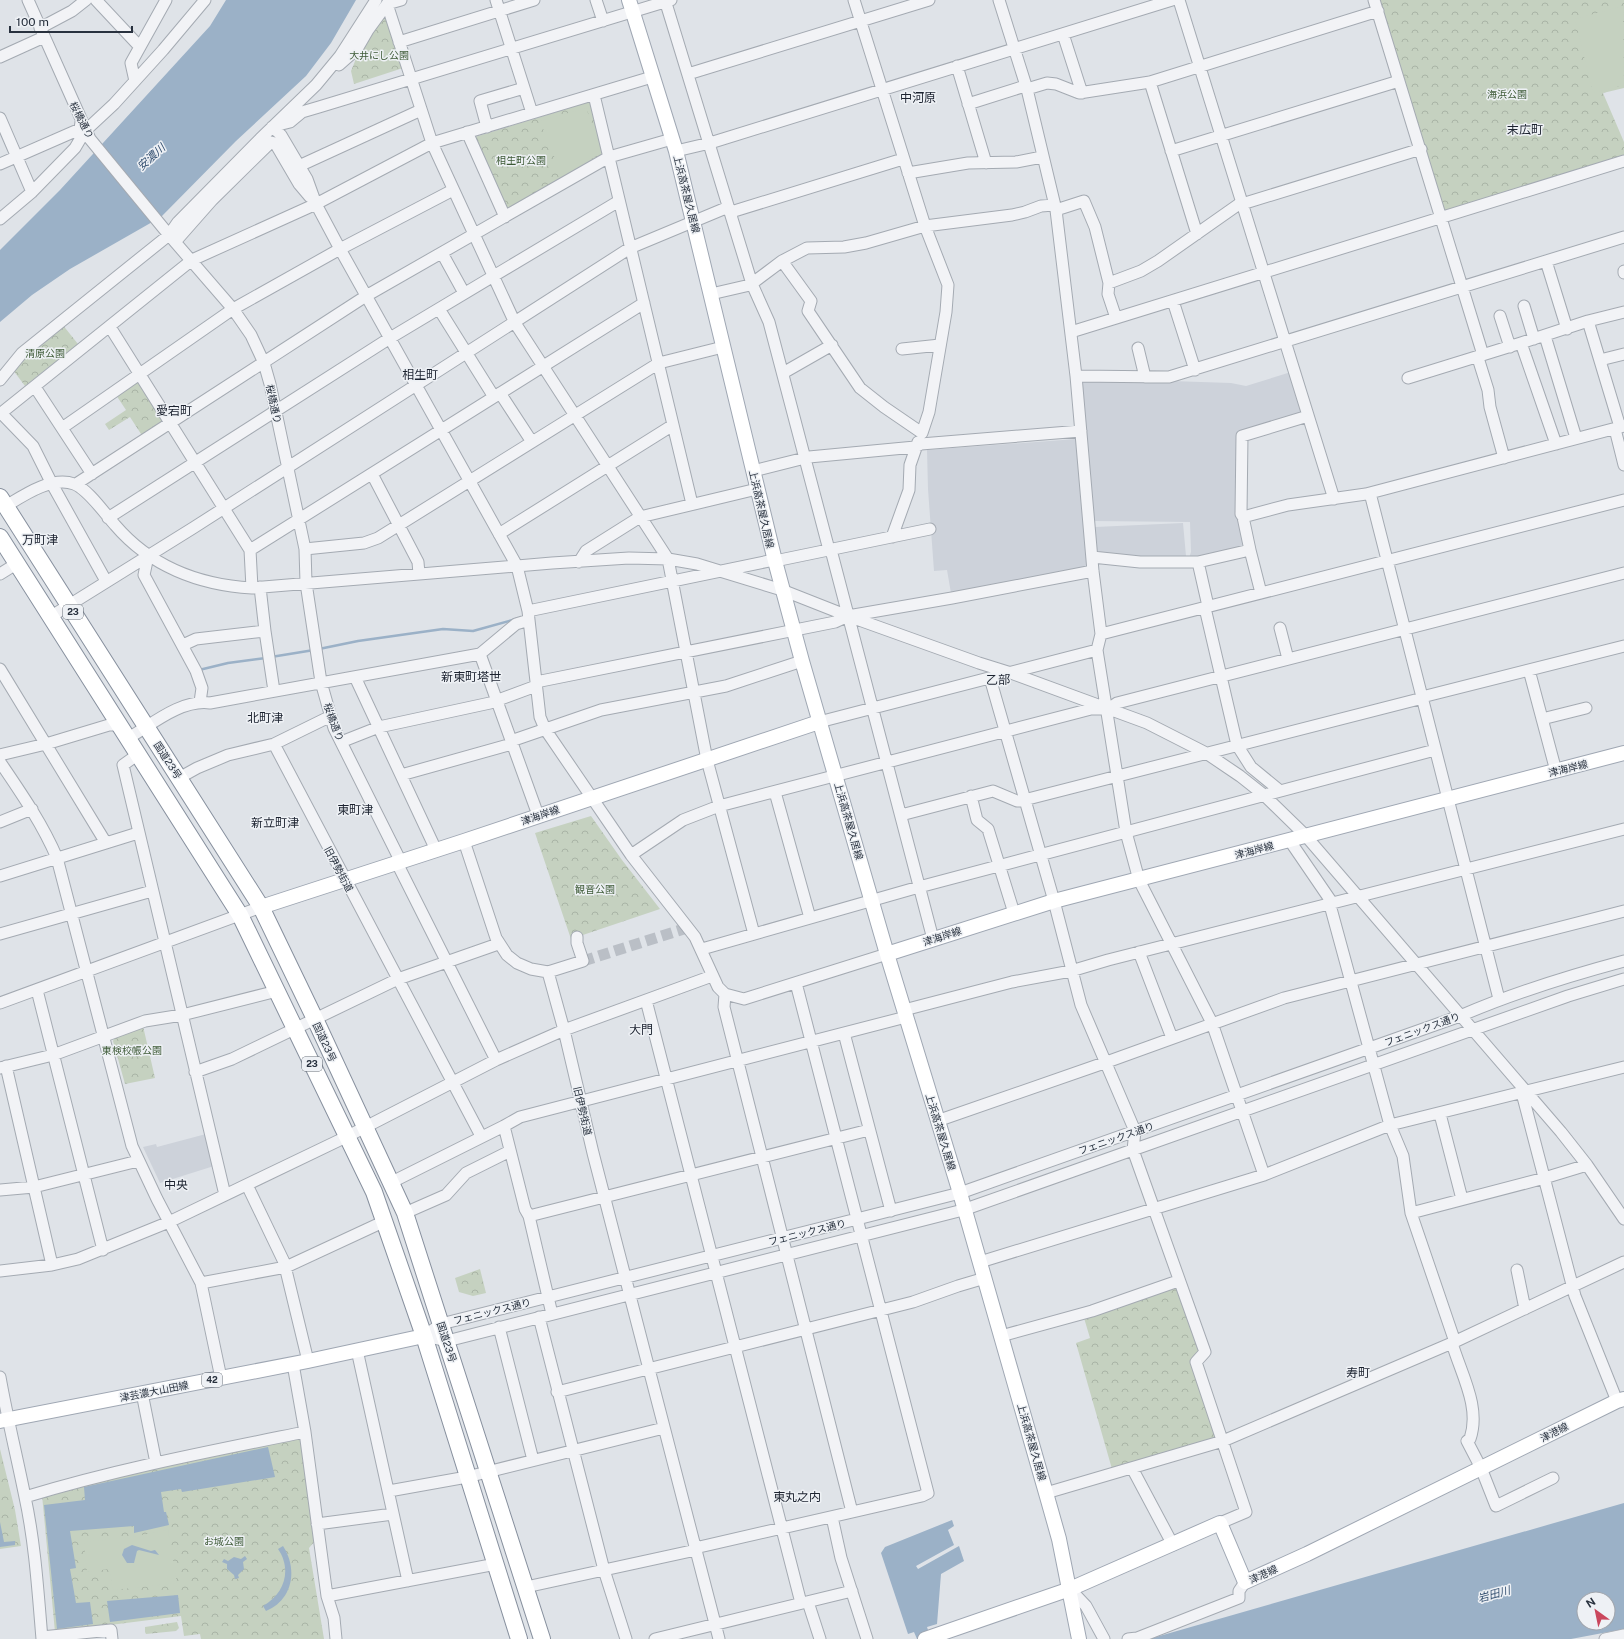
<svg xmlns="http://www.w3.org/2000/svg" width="1624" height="1639" viewBox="0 0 1624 1639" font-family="'Public Sans','Noto Sans JP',sans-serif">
<defs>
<pattern id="forest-crowns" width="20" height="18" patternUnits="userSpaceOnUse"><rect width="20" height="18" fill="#c5d1c0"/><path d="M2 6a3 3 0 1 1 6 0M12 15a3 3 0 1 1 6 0" fill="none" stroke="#a9b4a6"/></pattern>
</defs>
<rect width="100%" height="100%" fill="#dfe3e8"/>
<path fill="#cdd2da" d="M1291 372 1303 412 1238 434 1244 547 1202 558H1189L1191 552 1190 522 1093 521 1081 381H1171L1231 383 1246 386Z
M1076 439 1088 563 1084 569 951 593 947 570 934 571 928 489 927 450Z
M1183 523 1186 556 1146 559 1096 554 1095 527Z
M206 1134 214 1166 160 1183 143 1147 156 1144 157 1147Z"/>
<path fill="url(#forest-crowns)" d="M1378 0H1624V88L1603 93 1624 142V158L1444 213Z
M384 14 386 15 403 68 354 84 351 71 362 44Z
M589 102 592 103 603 152 601 156 507 209 475 137Z
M62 324 78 344 25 386 13 370 20 358Z
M136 381H140L164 420 163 424 143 437 130 417 109 430 105 424 126 410 116 395Z
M591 816 622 860 660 909 571 939 535 833Z
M143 1026 155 1078 125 1084 113 1041 115 1037Z
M480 1269 486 1293 473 1296 459 1292 455 1278Z
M1174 1287 1177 1288 1199 1350 1217 1435 1215 1439 1112 1469 1076 1343 1090 1338 1084 1318Z
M299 1437 302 1440 315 1541 309 1548 324 1639H201L200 1634 184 1636 181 1616 55 1632 42 1495 87 1483Z
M0 1449 15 1510 21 1546 0 1549Z
M177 1622 179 1628 176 1631 146 1634 145 1632V1627Z"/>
<path fill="#c5d1c0" d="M1623 6 1624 85 1593 93 1575 19Z
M586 108 603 152 562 176 540 121Z
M168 1530 177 1583 113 1590 109 1569 87 1572 84 1542 131 1537Z"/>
<path fill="#9bb1c7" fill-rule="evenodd" d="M226 0H356L331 43 306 76 236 141 161 217 70 269 32 295 0 322V250L60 190 210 26Z
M268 1447 275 1477 182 1492 181 1489 161 1492 164 1512H166L169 1525 134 1533V1526L70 1531 76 1568 70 1569 76 1603 90 1602 93 1624 57 1629 44 1505 85 1500 84 1487Z
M1624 1503V1629L1571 1639H1149ZM1584 1599H1608V1623H1584Z
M952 1520 954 1526 948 1530 954 1545 916 1566 918 1569 959 1546 964 1561 941 1574 937 1624 927 1627 931 1639H917L914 1632 908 1634 881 1553 885 1547Z
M0 1522 4 1542 15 1541V1545L0 1547Z
M132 1545 151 1551 155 1550 159 1555 139 1550 137 1551 134 1563H127L122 1555 124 1549Z
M283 1546C298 1569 293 1600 266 1611L263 1606C285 1594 292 1569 278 1549Z
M245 1556 247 1559 243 1562 244 1569 238 1575 239 1578 235 1579 234 1575 227 1569V1564L222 1562 224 1559 228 1561 234 1557 241 1559Z
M178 1595 180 1613 110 1622 107 1601Z"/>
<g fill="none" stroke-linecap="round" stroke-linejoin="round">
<path stroke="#9bb1c7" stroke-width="2.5" d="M319 649 358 641 443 629 473 631 516 619
M271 657 314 650
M199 670 228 663 266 658"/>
<path stroke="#babfc6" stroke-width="11" stroke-dasharray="11 5.5" stroke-linecap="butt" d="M583 961 687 928"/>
<g stroke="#a4aab2" stroke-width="13">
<path id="minor" d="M28 0 90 139 169 235 233 309 251 335 264 363 270 384 305 549 306 583 321 682 334 728 401 862
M96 0 140 47
M401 0 387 4 432 143 515 323 668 559 707 760 754 934
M496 0 532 113
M596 0 603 21
M665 0 752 284 769 322 828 546 831 550 933 939
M854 0 925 226 948 285 946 312 929 412 922 433 884 407 860 388 808 311 811 301 782 261 807 248 844 247 866 243 925 226 1012 215 1025 212 1041 206 1054 205
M999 0 1027 89 1056 210 1076 376 1093 571 1101 634 1097 650 1126 832 1139 880 1212 1023 1264 1175
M1179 0 1334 499
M1374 0 1483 355
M40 28 72 11 86 0
M1063 34 1082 93
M399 42 534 0
M0 57 44 37
M339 65 357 49 368 30 390 0
M957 66 986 163
M688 74 929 0
M135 81 131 63 166 0
M1150 82 1197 234
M1027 89 1047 83 1056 84 1079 93 1150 82 1378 11
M594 95 692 504
M968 104 1025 86
M0 118 32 192
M274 126 290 122 302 112 319 107 671 0
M272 127 281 135 307 179 316 204 340 249 517 566 528 611 540 717 545 729 631 855 695 937 718 987 725 994 744 999 887 954
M487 127 480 101 524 88
M467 132 505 217
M676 151 710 143 1172 0
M1171 151 1399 81
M0 164 80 129 81 122
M299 166 421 110
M908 173 968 163 1016 162 1042 157
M1242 204 1421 149
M1056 210 1084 201 1095 227 1109 283 1108 294 1116 318
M0 219 32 192 75 148 85 131 114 104 163 50 205 0
M175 242 212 200 271 142 275 143 299 184 310 197
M442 253 464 293
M1546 261 1567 329
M1624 271V273
M1109 283 1141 271 1158 261 1242 202
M711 294 750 285 782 261
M1173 301 1195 370
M1524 306 1534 339
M439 309 494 397
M1500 316 1510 347
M1588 321 1624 312
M110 327 250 550 252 588
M1071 332 1624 161
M1545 336 1576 438
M1138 348 1145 377
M902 349 940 345
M1478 358 1488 390 1490 407 1504 458
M1600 360 1624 354
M783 373 832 345
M1076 376 1169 377 1624 237
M1408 378 1521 343
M0 380 22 353 169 235 178 222 260 139 316 85 340 56 376 0
M35 387 92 474
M500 393 532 442
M1 413 33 446 52 484 106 581
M0 414 192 260 316 204 432 143 652 77
M62 428 233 309 340 249 453 190
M1615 429 1624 465
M1556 444 1521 343 1588 321 1620 427
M753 471 809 457 915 447 921 444 1081 431
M372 474 418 562 419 574
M76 484 366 296 609 157 672 139
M1370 493 1499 999
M6 506C24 495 52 476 74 484 88 489 105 514 115 525 150 566 199 585 252 588L552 563 629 558 668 559 697 564 782 590 848 616 979 663 1011 673 1147 723 1206 753 1240 776 1264 795 1305 835 1561 1132 1587 1165 1624 1219
M1243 517 1288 505 1366 494 1624 426
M108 518 390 338 619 201
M499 534 673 425
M892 537 909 490 910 465 918 442
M305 549 364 543 378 538 659 363 723 347
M250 550 644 303
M1250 550 1261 593
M148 556 144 575 196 671 202 688 200 702
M1092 557 1140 562H1198L1250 550 1243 517 1241 514 1242 436 1308 416
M775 561 930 529
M579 562 586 551 640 517 757 489
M1198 562 1208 606
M0 574 16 564
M260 587 265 631
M1205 608 1237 745 1251 767 1279 790
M528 611 774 560
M50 617 193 528 630 248 726 208 731 212 903 159
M1280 628 1288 659
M1101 634 1624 500
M183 645 196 639 265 631 274 691
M480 654 538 815
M0 669 106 843
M1529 670 1556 771
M355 677 436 850
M990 678 1054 901 1081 1005 1135 1131 1133 1150 1205 1352 1196 1362 1246 1512 1220 1523
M536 682 835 622 848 616 952 598 1093 571
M1422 697 1624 646
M1542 719 1586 708
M819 722 1097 650
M127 739C151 725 181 699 210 703L480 654 516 624 529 620
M511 741 601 710 726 686 802 661
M341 742 379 727 490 703 536 686
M274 744 481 1136
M0 755 46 744 109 725H118
M137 755 123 765 225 1195
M0 762C21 793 42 823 57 858L132 1146 157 1199 201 1283 221 1378
M401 775 512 744
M179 778 197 768 228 755 274 744 331 716
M775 792 810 918
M971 796 977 820 988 829 1014 913
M901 815 993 791 1017 801 1024 800 1423 698
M0 822 32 809
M464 841 496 938 507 955 517 963 531 969 548 972 583 961 577 943V937
M1290 841 1333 904
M631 855 683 820 719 806 1091 709H1108L1117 703 1624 573
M397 863 496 1060
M0 876 138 833
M1330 905 1390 1125 1403 1156 1411 1213 1455 1342
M0 934 152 891
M702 949 919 887 1435 750
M1139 952 1172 1038
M548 972 564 1030 712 976
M37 990 103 1250
M725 994 724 1007 852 1512
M646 1000 801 1603
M0 1003 261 907
M904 1010 1012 982 1071 971 1108 960 1624 829
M844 1033 891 1211
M6 1066 52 1265
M0 1068 53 1055 145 1021 182 1015 277 991
M195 1072 232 1059 398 979 498 944
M1522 1093 1575 1296 1617 1401
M1440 1114 1462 1199
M937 1121 1104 1063 1284 998 1624 911
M392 1182 504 1126
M247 1185 284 1262 308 1361
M0 1190 34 1187 138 1161
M405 1213 446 1195 466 1173 510 1151
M1411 1213 1541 1179 1587 1165
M529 1216 869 1130
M980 1262 1264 1175 1390 1125 1624 1067
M1517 1270 1525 1309
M0 1271 52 1265 78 1259 169 1222 346 1137 496 1060 564 1030 593 1153 719 1639
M201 1283 286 1267 385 1221
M552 1314 529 1216 525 1209 504 1126 520 1117 906 1017
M539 1317 604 1570 626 1639
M499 1327 533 1460
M424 1336 441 1324 960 1193 1460 1016C1513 993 1568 976 1624 961
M424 1336 447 1341 963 1210 1568 996 1624 979
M1001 1336 1092 1311 1178 1281
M1452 1343C1461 1374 1481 1407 1470 1439L1467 1441 1481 1468 1496 1506 1553 1478
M357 1350 408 1581
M293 1364 305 1432 327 1596 334 1618 336 1639
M0 1377C7 1417 17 1457 25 1497 35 1543 38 1592 42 1639
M557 1392 913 1302 958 1286 985 1278
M142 1393 156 1463
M1132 1468 1173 1545
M389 1491 467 1477 664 1428
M1046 1493 1223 1441 1452 1343 1624 1262
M25 1497C117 1469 211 1451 305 1432
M832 1517 841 1558 867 1639
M317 1524 393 1514
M695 1548 922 1496 928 1493 796 983
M526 1587 696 1550
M1070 1589 1086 1606 1104 1639
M327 1596 496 1564
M808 1602 820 1639
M42 1637 111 1630 112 1639
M655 1639 852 1591
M1128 1639 1137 1638 1239 1598V1591L1245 1582
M1605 1639 1624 1635"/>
</g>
<g stroke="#9fa7b3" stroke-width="16">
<path id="major" d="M629 0 676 151 775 561 802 661 887 954 960 1193 1046 1493 1059 1539 1079 1639
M261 907 464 841 819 722
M887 954 1054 901 1624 753
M0 1421 308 1361 424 1336
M925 1639 1070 1589 1220 1523 1245 1582 1307 1554 1617 1401 1624 1399"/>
</g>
<g stroke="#87909e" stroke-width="18">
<path id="highway" d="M0 497 261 907 315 1019 405 1213 542 1639
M0 537 240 915 374 1192 424 1336 519 1639"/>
</g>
<use href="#minor" stroke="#f2f3f6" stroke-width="11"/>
<use href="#major" stroke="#fff" stroke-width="14"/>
<use href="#highway" stroke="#fff" stroke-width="16"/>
</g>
<g text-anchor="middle" stroke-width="3" stroke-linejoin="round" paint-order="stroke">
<g fill="#eef1f5" stroke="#636b75" stroke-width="1">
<rect x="63" y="605" width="20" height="14" rx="3"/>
<rect x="302" y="1057" width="20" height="14" rx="3"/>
<rect x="202" y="1373" width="20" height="14" rx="3"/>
</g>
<g font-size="9" font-weight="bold" fill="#28313e">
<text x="73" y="615">23</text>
<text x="312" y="1067">23</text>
<text x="212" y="1383">42</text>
</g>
<g font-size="10" fill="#3d5a36" stroke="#eef1f5">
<text x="379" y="59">大井にし公園</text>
<text x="1507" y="98">海浜公園</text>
<text x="521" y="164">相生町公園</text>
<text x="45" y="357">清原公園</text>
<text x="595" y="893">観音公園</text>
<text x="132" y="1054">東検校帳公園</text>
<text x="224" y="1545">お城公園</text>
</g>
<g font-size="10" fill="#28313e" stroke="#eef1f5">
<text transform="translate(82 120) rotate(63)" y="4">桜橋通り</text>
<text transform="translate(687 194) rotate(76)" y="4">上浜高茶屋久居線</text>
<text transform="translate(274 404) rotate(78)" y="4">桜橋通り</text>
<text transform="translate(762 509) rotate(77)" y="4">上浜高茶屋久居線</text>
<text transform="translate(334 722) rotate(70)" y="4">桜橋通り</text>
<text transform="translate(168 760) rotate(57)" y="4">国道23号</text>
<text transform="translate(1568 768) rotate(-14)" y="4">津海岸線</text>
<text transform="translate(540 815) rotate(-19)" y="4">津海岸線</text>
<text transform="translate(849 821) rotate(74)" y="4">上浜高茶屋久居線</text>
<text transform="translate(1254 850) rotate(-15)" y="4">津海岸線</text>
<text transform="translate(339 869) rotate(62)" y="4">旧伊勢街道</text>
<text transform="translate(942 936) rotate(-18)" y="4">津海岸線</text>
<text transform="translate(1422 1029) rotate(-20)" y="4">フェニックス通り</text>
<text transform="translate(325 1042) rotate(65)" y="4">国道23号</text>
<text transform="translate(583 1111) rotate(77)" y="4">旧伊勢街道</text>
<text transform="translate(941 1132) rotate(73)" y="4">上浜高茶屋久居線</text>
<text transform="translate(1116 1138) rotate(-19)" y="4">フェニックス通り</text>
<text transform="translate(807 1232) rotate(-14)" y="4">フェニックス通り</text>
<text transform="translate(492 1311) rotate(-14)" y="4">フェニックス通り</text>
<text transform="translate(447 1342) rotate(72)" y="4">国道23号</text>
<text transform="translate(154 1391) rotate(-11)" y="4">津芸濃大山田線</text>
<text transform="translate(1554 1432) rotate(-27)" y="4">津港線</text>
<text transform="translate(1032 1442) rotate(74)" y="4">上浜高茶屋久居線</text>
<text transform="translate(1263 1574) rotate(-24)" y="4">津港線</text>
</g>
<g font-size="11" font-style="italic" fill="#345071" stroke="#eef1f5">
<text transform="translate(151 157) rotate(-42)" y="4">安濃川</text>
<text transform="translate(1494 1594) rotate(-15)" y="4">岩田川</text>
</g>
<g font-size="12" fill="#1b222f" stroke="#eef1f5">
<text x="918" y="102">中河原</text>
<text x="1525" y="134">末広町</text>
<text x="420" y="379">相生町</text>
<text x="174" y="415">愛宕町</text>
<text x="40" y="544">万町津</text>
<text x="471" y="681">新東町塔世</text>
<text x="998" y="684">乙部</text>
<text x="265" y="722">北町津</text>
<text x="355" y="814">東町津</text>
<text x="275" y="827">新立町津</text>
<text x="641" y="1034">大門</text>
<text x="176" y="1189">中央</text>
<text x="1358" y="1377">寿町</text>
<text x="797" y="1501">東丸之内</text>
</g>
</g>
<g transform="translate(1596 1611) rotate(327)"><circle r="19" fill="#eef1f5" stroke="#9fa4ac"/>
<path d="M0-3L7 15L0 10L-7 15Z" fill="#ca475d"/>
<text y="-6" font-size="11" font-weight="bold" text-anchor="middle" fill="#28313e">N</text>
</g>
<path d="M10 26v6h122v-6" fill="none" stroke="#28313e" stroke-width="2"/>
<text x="16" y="26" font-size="12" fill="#28313e" stroke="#eef1f5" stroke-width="3" paint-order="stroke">100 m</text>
</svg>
